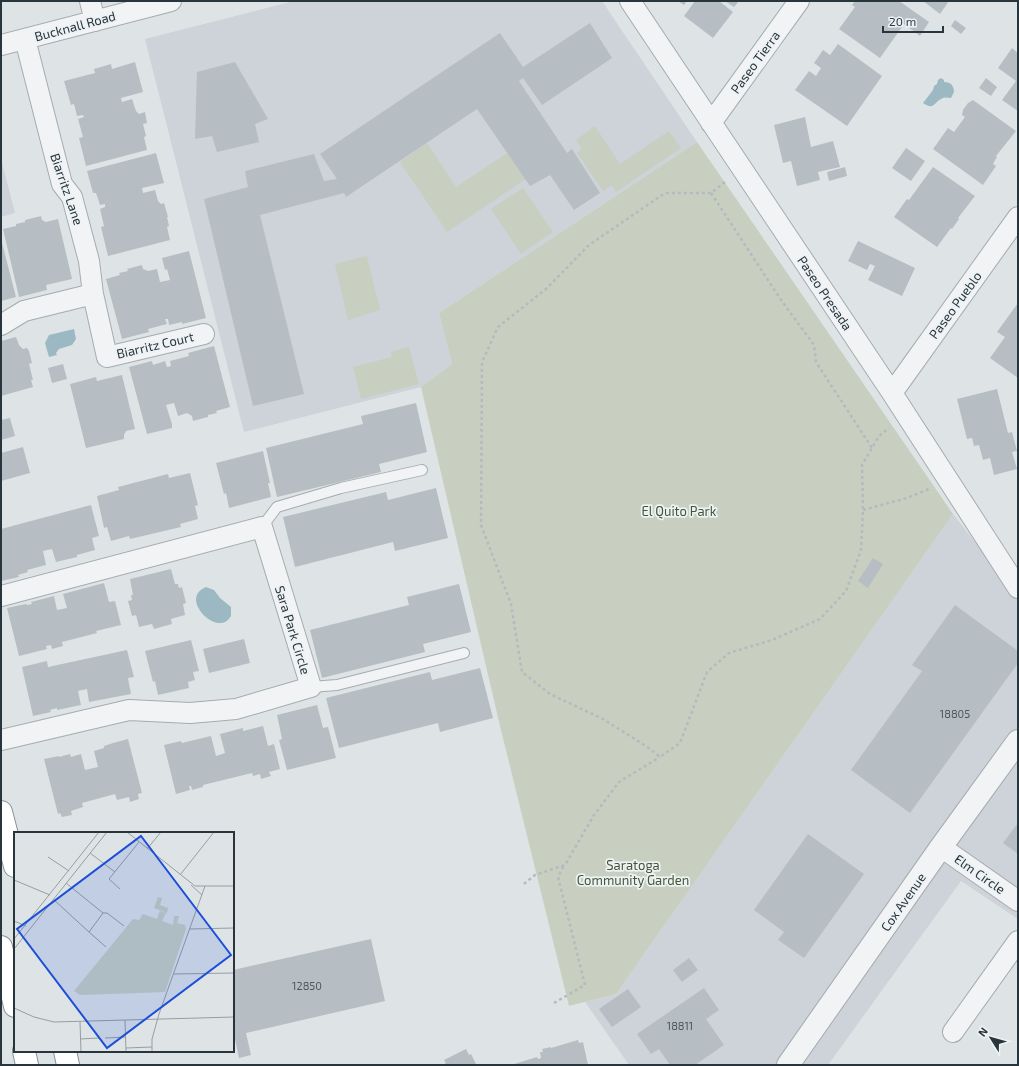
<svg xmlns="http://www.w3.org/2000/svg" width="1019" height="1066" viewBox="0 0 1019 1066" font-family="'Exo 2',sans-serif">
<rect width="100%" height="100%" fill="#dee4e6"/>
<path fill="#cdd3d8" d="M294 1H602L697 142 439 313 452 364 421 387 244 432 145 39Z
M1 159 15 213 1 217Z
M953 514 1018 597V919L961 881 828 1065H629L585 1002 616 994Z"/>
<path fill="#c8cfc0" d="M595 126 620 164 669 131 681 148 616 192 612 185 603 191 577 153 582 149 576 140Z
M697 142 953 514 616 994 569 1006 500 726 421 387 452 364 439 313Z
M427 143 456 187 507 153 526 179 447 232 400 162Z
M523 188 553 232 521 254 491 209Z
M367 256 380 310 348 320 335 264Z
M409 347 419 384 361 399 353 367 392 357 391 352Z"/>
<path fill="#9cb9c3" d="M941 78 944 80V82C951 82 954 86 954 92L951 98C948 98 946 97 943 98 933 102 935 111 923 103L933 90 934 86 937 84 938 80Z
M74 329 76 339 72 345 59 349 56 353 57 355 49 357 45 343 49 335Z
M206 587 214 590 220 598 231 607V616C229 619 226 623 221 623 207 625 182 597 206 587Z"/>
<path fill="#b6bec3" d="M678 1H687L684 5Z
M695 1H719L733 12 713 38 684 16Z
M725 1H739L734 7Z
M855 1H899L929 22 920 36 897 19 894 22 902 27 880 58 839 29 855 7 852 5Z
M923 1H949L940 14Z
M955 20 966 28 961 34 951 26Z
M590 23 612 58 542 105 523 78 519 81 567 153 572 149 600 193 574 210 550 175 530 186 477 109 346 197 344 193 260 215 304 394 253 406 204 199 248 187 245 171 314 154 324 181 337 179 320 154 500 33 523 67Z
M838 44 882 76 847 126 795 90 809 71 816 76 821 68 814 63 823 50 830 55Z
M1012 48 1018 53V111L1002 100 1016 81 998 68Z
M135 62 143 92 121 98 122 102 132 99 136 111 139 114 145 112 147 123 143 124 146 136 144 137 147 150 86 166 79 138 83 137 78 119 84 117 83 115 77 116 74 104 71 105 64 81 95 73 94 69 111 64 112 69Z
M235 62 268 119 255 124 259 142 217 152 212 136 195 139 197 72Z
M986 78 997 87 991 96 979 88Z
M973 100 1016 131 996 156 997 157 993 164 996 166 983 185 933 149 948 128 954 132 965 117 962 115 963 110 968 103Z
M805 117 811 147 833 141 840 167 818 172 820 180 797 186 791 161 783 163 774 125Z
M906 148 925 161 911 181 892 168Z
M156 153 164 183 142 188 143 193 155 190 158 201 161 204 164 203 168 217H167L169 226 167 227 170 240 108 256 101 227 104 226 100 209 105 207V204L100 205 96 193H93L87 171Z
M845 167 847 176 829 181 827 172Z
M933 167 975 196 958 218 959 219 952 229 951 228 937 247 894 217 907 199 909 200Z
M41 216 42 220 46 222 58 219 72 279 46 285 47 290 19 297 3 229 16 226V224L25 222V220Z
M1 239 16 297 1 301Z
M858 241 915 268 902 296 868 280 875 266 870 264 867 270 848 261Z
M189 251 206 318 182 324V322L169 325 168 319H165L167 324 148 329 149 332 122 339 106 279 120 275 119 273 128 271 127 269 142 265 143 269 148 271 157 269 160 282 170 280 167 269 165 270 162 258Z
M1018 303V378L990 358 1005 337 997 332Z
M16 337 19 345 23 349 27 348 29 351 32 363 29 364 33 380H31L33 387 1 396V341Z
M214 346 230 407 216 411 217 413 208 415V417L193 421 192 416 187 413 178 416 174 403 166 405 172 424V428L147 434 129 367 152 361 153 365 165 361 167 367 171 366 170 361 189 356 188 353Z
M63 364 67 379 52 383 48 368Z
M122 375 135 429 126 431 124 435V439L86 448 70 384 96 377 97 381Z
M997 389 1008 433 1012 432 1017 451 1012 452 1017 469 994 475 990 458 983 460 979 445 974 446 972 438 967 439 957 399Z
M416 403 427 452 379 464 381 472 277 497 266 448 363 424 361 416Z
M10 418 15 436 1 440V420Z
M23 447 30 473 1 481V453Z
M263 451 270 483H268L271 497 229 508 226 493 224 494 216 463Z
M190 473 198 505 195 506 198 519 180 524 181 527 130 539 129 536 111 541 107 527 104 528 97 496 119 490 118 487 168 474 169 478Z
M436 488 448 538 395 551 393 542 295 567 283 517 386 492 388 500Z
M91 505 99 536 92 538 95 550 77 555V557L56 562 52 549 43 551 46 565 27 570 28 572 18 575 19 577 1 581V529Z
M873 558 883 564 868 588 858 581Z
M171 569 175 584H178L179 588 182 587 186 603 183 604 185 615 171 619 172 624 154 629 152 624 139 627 136 615 132 616 128 601 132 600 131 595H133L130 579Z
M104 583 109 602 115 601 121 625 96 631 97 633 62 642 63 646 52 649 51 645 46 646 47 649 19 656 7 608 26 604 27 605 32 604 31 602 54 596 57 610 67 608 63 594Z
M459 584 471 632 423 644 425 652 322 678 310 630 409 605 407 597Z
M955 605 1018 651V663L910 813 851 770 922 671 912 665Z
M244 639 250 663 209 673 203 649Z
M191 640 199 671 193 672 195 680 188 682 189 688 158 695 155 681 153 682 145 651Z
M127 650 134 677 128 678 131 694 89 702 87 689 78 691 81 705 57 710V708L50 710 51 712 33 716 22 667 47 661 48 667Z
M480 668 493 718 440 732 438 723 339 748 326 698 430 672 432 680Z
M317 705 323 728 328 727 336 758 287 770 279 740 282 739 277 715Z
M263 726 268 746 274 744 280 769 269 772 271 776 261 779 260 774 253 776 252 773 203 785V787L192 790 191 786H189L190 790 176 794 164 745 181 741 182 743 211 736 216 756 225 753 220 734 243 728V731Z
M128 739 142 793 138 794 139 799 130 802 129 797 117 800 115 794 82 803 83 807 71 811 72 815 62 817 60 813 58 814 44 759 59 756V757L70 754 71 757 81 754 85 770 98 767 94 751 104 748V746L113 743Z
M1018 823V854L1003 843Z
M808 834 864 874 804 958 778 940 784 932 754 910Z
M371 939 385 1001 246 1033 251 1055 239 1058 235 1039H233V970Z
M689 958 698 970 682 982 673 970Z
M704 988 719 1010 706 1019 724 1045 695 1065H670L659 1049 651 1054 637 1034Z
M628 989 641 1007 612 1027 599 1009Z
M578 1040 579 1043 583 1042 588 1065H511L537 1057 538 1059 541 1058 540 1052H543L542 1049 551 1047V1048Z
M466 1049 469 1055 471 1054 476 1064 474 1065H442L446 1063 444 1060Z"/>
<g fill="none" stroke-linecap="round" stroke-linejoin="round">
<g stroke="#a4acb0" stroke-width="12">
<path id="service" d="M262 527 277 507 341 488 422 470
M311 687 337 685 464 653"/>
</g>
<g stroke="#a4acb0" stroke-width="22">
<path id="minor" d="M90 1 95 21
M630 1 892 393 1018 588
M25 39 62 184 72 197 89 261 93 294 107 357 204 334
M1 45 171 1
M711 123 799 1
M1 325 24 311 93 294
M892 393 1018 217
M1 596 262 527 311 687 236 709 190 713 129 710 1 740
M941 847 1018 901
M953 1032 1018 941"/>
</g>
<g stroke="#a4acb0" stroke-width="24">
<path id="tertiary" d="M788 1065 941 847 1018 741"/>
</g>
<g stroke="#87949b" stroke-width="24">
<path id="trunk" d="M1 812 15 866
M1 947 15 1006
M24 1051 27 1065
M65 1051 68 1065"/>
</g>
<path stroke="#b5babe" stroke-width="2.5" stroke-dasharray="3 3" stroke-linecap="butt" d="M725 182 711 193H665L589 245 546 289 498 327 482 362 481 525 511 604 522 672 550 694 603 719 646 746 660 757 680 743 707 672 729 653 772 640 820 619 846 591 861 550 863 510 862 465 879 436 889 428
M711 193 781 300 814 345 816 362 872 448
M863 510 907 498 929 489
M524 884 535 875 565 865 594 815 619 782 660 757
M554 1003 585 985 558 877 564 865"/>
<use href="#service" stroke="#f1f3f5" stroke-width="10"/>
<use href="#minor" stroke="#f1f3f5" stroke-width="20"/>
<use href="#tertiary" stroke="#f1f3f5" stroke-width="22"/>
<use href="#trunk" stroke="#fff" stroke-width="22"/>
</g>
<g text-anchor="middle" stroke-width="3.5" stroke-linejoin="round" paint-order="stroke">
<g font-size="11" fill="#4c575e">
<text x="955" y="718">18805</text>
<text x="307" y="990">12850</text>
<text x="680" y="1030">18811</text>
</g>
<g font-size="13" fill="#29353c" stroke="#edf2f4">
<text transform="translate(75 26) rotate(-15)" y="5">Bucknall Road</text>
<text transform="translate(755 62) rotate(-54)" y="5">Paseo Tierra</text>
<text transform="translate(67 189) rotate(71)" y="5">Biarritz Lane</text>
<text transform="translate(825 293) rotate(56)" y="5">Paseo Presada</text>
<text transform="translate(955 305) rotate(-54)" y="5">Paseo Pueblo</text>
<text transform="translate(155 345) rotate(-13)" y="5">Biarritz Court</text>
<text transform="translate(293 630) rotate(73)" y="5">Sara Park Circle</text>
<text transform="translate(980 874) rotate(35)" y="5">Elm Circle</text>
<text transform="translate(903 902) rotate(-55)" y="5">Cox Avenue</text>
</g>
<g font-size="13" fill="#455638" stroke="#edf2f4">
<text x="679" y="516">El Quito Park</text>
<text x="633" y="870">Saratoga<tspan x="633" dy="15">Community Garden</tspan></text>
</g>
</g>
<g transform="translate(14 832)">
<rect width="220" height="220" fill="#dee4e6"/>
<path d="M144 65 148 66 146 73 154 76 153 81 140 76ZM146 79 152 81 148 89 159 93 160 84H165L163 91 171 93 172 97 151 160 66 163 60 159 119 87 125 88 129 82 143 87Z" fill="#c8cfc0"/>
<path fill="none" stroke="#969ea2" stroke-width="1" d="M113 0 181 54H220M133 17 147 0M76 21 101 40M34 25 55 39M166 43 200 0M0 48 36 63M177 53 188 63M106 57 95 47 125 10M39 67 75 100 89 81 52 51M89 81H93L110 94M0 89 12 94M176 97 220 96M75 100 92 115M0 107 85 0M0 117 93 0M160 142 220 141M0 176 20 185 40 190 220 185M111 188 112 220M66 190 67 220M91 206 112 205M66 207 85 206M112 216 138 215M138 220V207L145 182 191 54"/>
<path fill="#1d4ed8" fill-opacity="0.15" stroke="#1d4ed8" stroke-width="2" d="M127 4 217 123 93 216 3 97Z"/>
<rect width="220" height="220" fill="none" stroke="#29353c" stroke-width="2"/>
</g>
<rect width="1019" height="1066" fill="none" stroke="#29353c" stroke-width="4"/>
<g transform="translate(991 1038) rotate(307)" stroke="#edf2f4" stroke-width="3" paint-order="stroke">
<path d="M0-3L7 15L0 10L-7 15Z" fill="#29353c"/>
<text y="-6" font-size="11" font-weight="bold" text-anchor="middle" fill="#29353c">N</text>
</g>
<path d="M883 26v6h60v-6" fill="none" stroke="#29353c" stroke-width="2"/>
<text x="889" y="26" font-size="12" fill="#29353c" stroke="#edf2f4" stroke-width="3" paint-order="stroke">20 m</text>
</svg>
